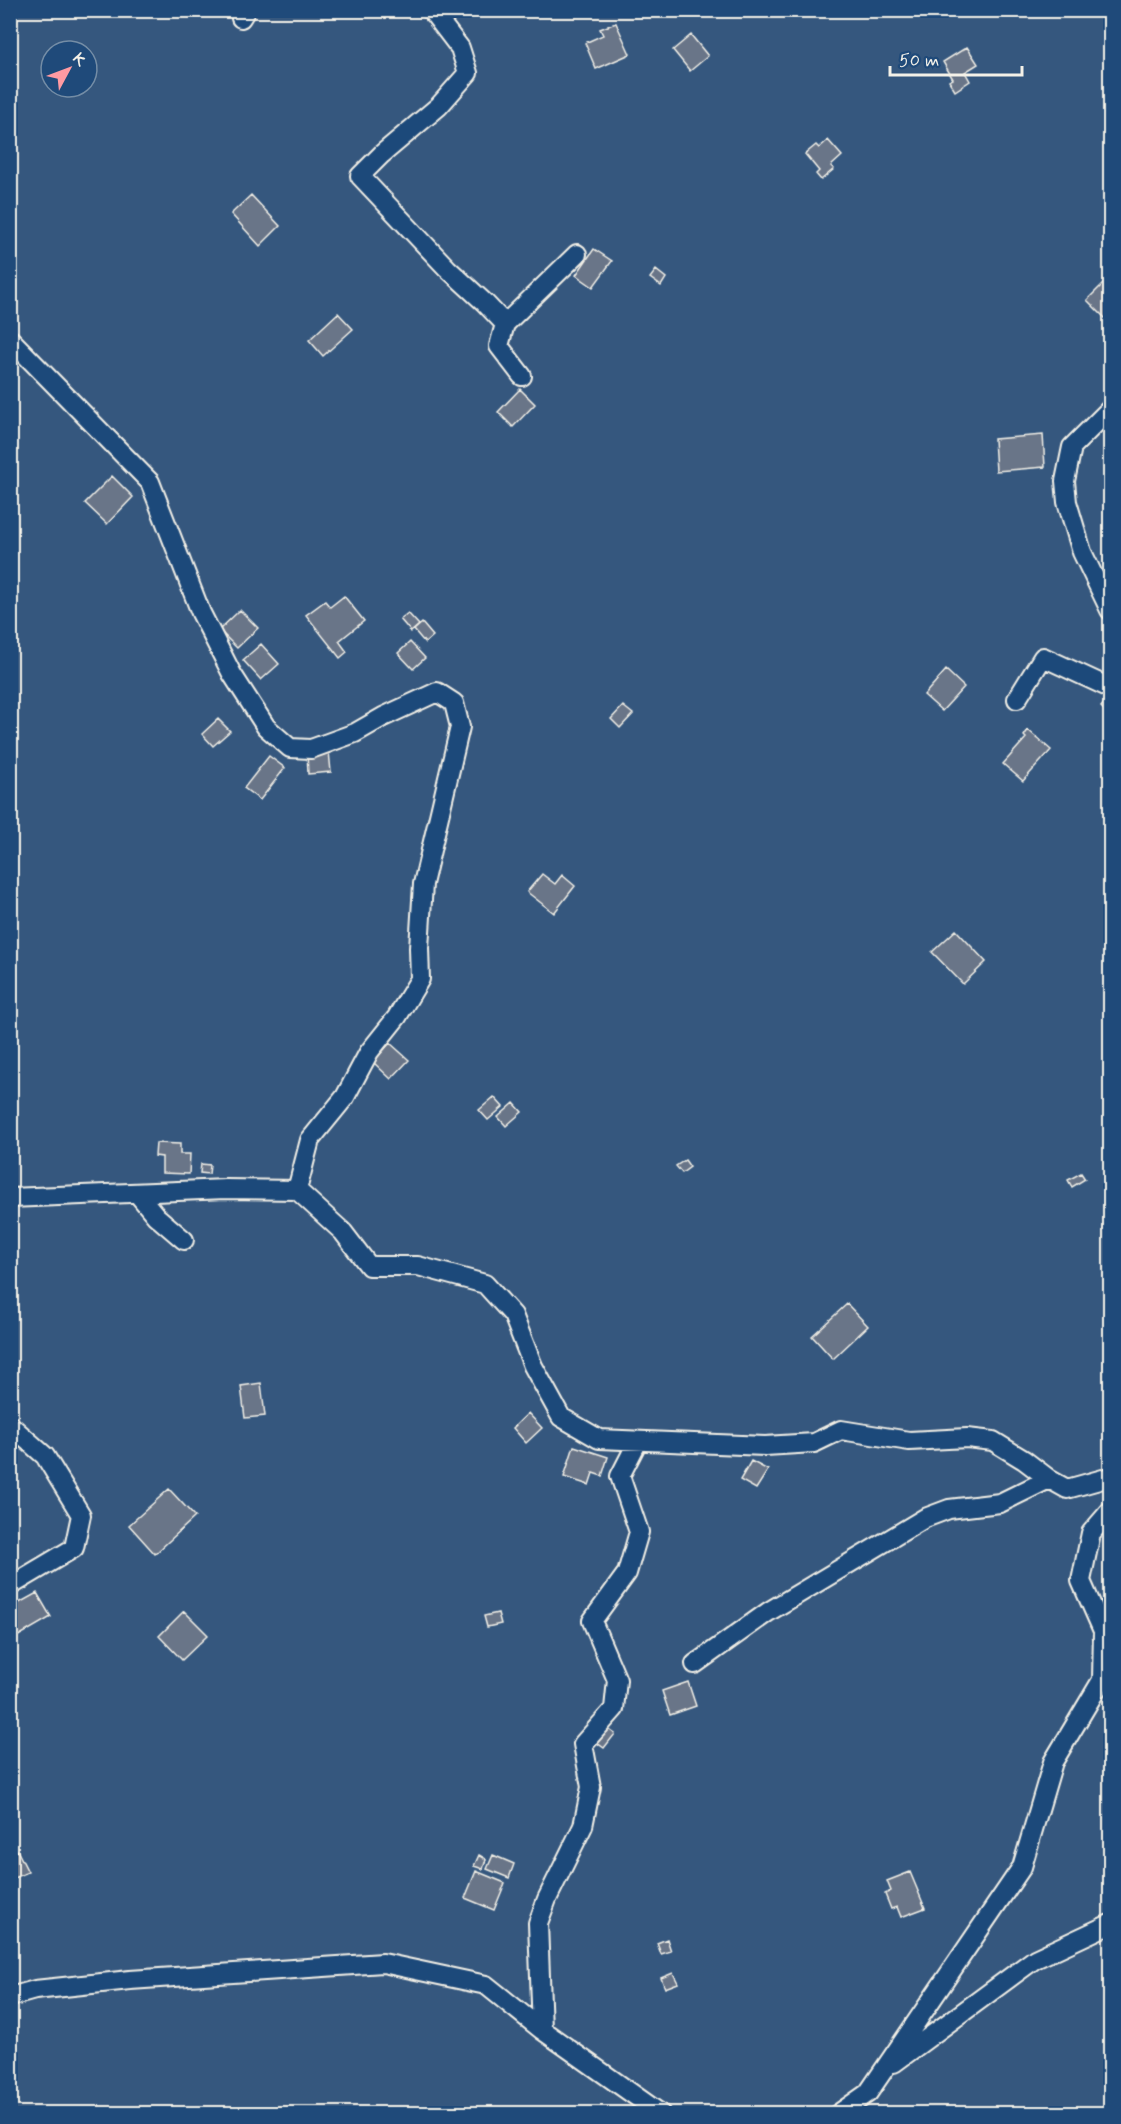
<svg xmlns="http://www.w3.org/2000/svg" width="1121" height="2124" viewBox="0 0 1121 2124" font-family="Mynerve,sans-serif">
<rect width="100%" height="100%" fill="#35577e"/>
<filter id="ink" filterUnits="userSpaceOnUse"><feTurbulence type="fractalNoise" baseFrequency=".0167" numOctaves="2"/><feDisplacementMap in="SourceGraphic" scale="12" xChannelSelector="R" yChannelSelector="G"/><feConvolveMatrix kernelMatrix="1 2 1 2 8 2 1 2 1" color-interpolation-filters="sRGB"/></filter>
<g filter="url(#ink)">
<path fill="#697488" stroke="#f4f1e8" stroke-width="1.5" d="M616 23 630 54 596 69 585 43 603 35 600 29Z
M691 35 708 56 690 71 673 50Z
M967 47 978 64 965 72 970 81 955 91 949 81 953 79 943 62Z
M828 140 842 156 831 166 834 169 821 180 816 174 819 171 805 154 816 145 819 148Z
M251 195 280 226 260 246 231 214Z
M594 249 612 261 593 287 576 275Z
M656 270 666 278 661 286 650 278Z
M1110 277V320L1109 322 1087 300Z
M338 313 353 329 323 356 309 340Z
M520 389 535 404 513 427 498 412Z
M1043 435 1045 467 996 471 994 439Z
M112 476 133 497 107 524 85 503Z
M344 596 364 621 339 641 347 652 340 658 306 615 325 601 330 607Z
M240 610 258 628 237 648 219 630Z
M408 613 419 625 411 632 400 619Z
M422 623 433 636 425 643 414 630Z
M410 642 425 658 413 669 398 653Z
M261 644 279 664 261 680 243 660Z
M946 670 964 687 942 711 924 695Z
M1110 696V716L1101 707Z
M623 706 633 714 620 728 611 719Z
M218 719 230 731 213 746 202 734Z
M1028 730 1051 750 1023 781 1003 764 1026 738 1024 736Z
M329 751 331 772 308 774 307 752Z
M269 756 285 768 260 800 244 788Z
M542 874 555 884 562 875 575 886 554 913 527 892Z
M956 930 986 962 963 984 932 952Z
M390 1043 409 1060 391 1079 373 1062Z
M494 1097 503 1107 488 1120 479 1110Z
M514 1103 522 1112 506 1126 498 1117Z
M156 1143 180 1144V1154H190L189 1174 162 1173V1157L155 1156Z
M685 1160 690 1167 682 1173 676 1166Z
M201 1164 210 1165 209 1174 200 1173Z
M1081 1173 1085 1179 1072 1187 1068 1180Z
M847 1304 868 1326 833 1359 812 1336Z
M261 1383 265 1416 245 1418 241 1386Z
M528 1413 542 1428 526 1443 513 1428Z
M574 1446 608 1457 602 1476 593 1473 589 1485 564 1477Z
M751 1461 768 1470 756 1489 740 1480Z
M169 1489 195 1517 155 1554 129 1525Z
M37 1593 51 1617 15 1638 10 1630V1608Z
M184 1611 208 1635 182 1660 159 1636Z
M498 1613 501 1624 487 1627 484 1616Z
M688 1682 696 1706 670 1715 662 1691Z
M604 1726 615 1734 604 1748 593 1740Z
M17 1850 28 1872 10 1880V1854Z
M479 1855 486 1859 483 1869 474 1866Z
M493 1855 514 1864 509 1878 487 1869Z
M476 1871 505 1883 494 1910 465 1898Z
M910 1872 925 1908 901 1917 897 1907 891 1909 885 1894 891 1891 887 1881Z
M667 1939 671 1951 661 1954 657 1943Z
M673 1973 678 1983 665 1988 661 1978Z"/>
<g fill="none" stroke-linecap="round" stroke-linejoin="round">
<g stroke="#f4f1e8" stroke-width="22">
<path id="minor" d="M431 10 460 48 468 73 439 106 382 154 360 176 447 268 485 303 505 324 577 254
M241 18 246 10
M505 324 499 346 522 376
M10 339 150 482 201 613 232 674 266 727 290 748 311 749 355 733 383 717 437 692 454 703 460 727 423 884 419 948 420 979 397 1017 369 1052 345 1097 310 1140 297 1190
M1110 409 1072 447 1065 481 1067 502 1082 552 1110 610
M1017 699 1043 657 1110 688
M137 1193 156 1216 184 1240
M10 1198 226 1189 297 1190 343 1232 369 1266H418L485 1284 513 1315 533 1366 561 1417 599 1439 765 1446 814 1443 841 1430 909 1441 967 1438 993 1441 1024 1460 1049 1479 1067 1489 1110 1477
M10 1425 45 1456 81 1515 74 1548 10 1586
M695 1664 768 1612 925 1518 949 1509 1000 1503 1049 1479
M10 1997 35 1990 130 1980 383 1963 486 1985 542 2030 661 2114
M542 2030 538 1923 547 1899 583 1826 591 1787 583 1744 614 1709 617 1680 592 1621 627 1573 639 1532 620 1476 638 1441
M894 2063 1035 1959 1110 1924
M838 2114 868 2093 1022 1867 1053 1762 1102 1680 1103 1631 1081 1581 1091 1533 1110 1511"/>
</g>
<use href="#minor" stroke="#1f4a7a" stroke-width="18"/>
</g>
</g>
<rect width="1121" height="2124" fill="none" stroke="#1f4a7a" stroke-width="36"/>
<rect x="18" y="18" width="1085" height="2088" fill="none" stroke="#f4f1e8" stroke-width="2" filter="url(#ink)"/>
<g transform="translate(69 69) rotate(49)"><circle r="28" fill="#1f4a7a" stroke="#748da6" stroke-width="1.5"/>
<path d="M0-4.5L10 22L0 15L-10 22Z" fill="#ff9aa2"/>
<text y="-9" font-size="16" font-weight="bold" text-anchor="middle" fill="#f4f1e8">K</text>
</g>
<path d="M890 66v9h132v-9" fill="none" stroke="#f4f1e8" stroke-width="3"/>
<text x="899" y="66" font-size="18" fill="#f4f1e8" stroke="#1f4a7a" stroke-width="4.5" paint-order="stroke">50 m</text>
</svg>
